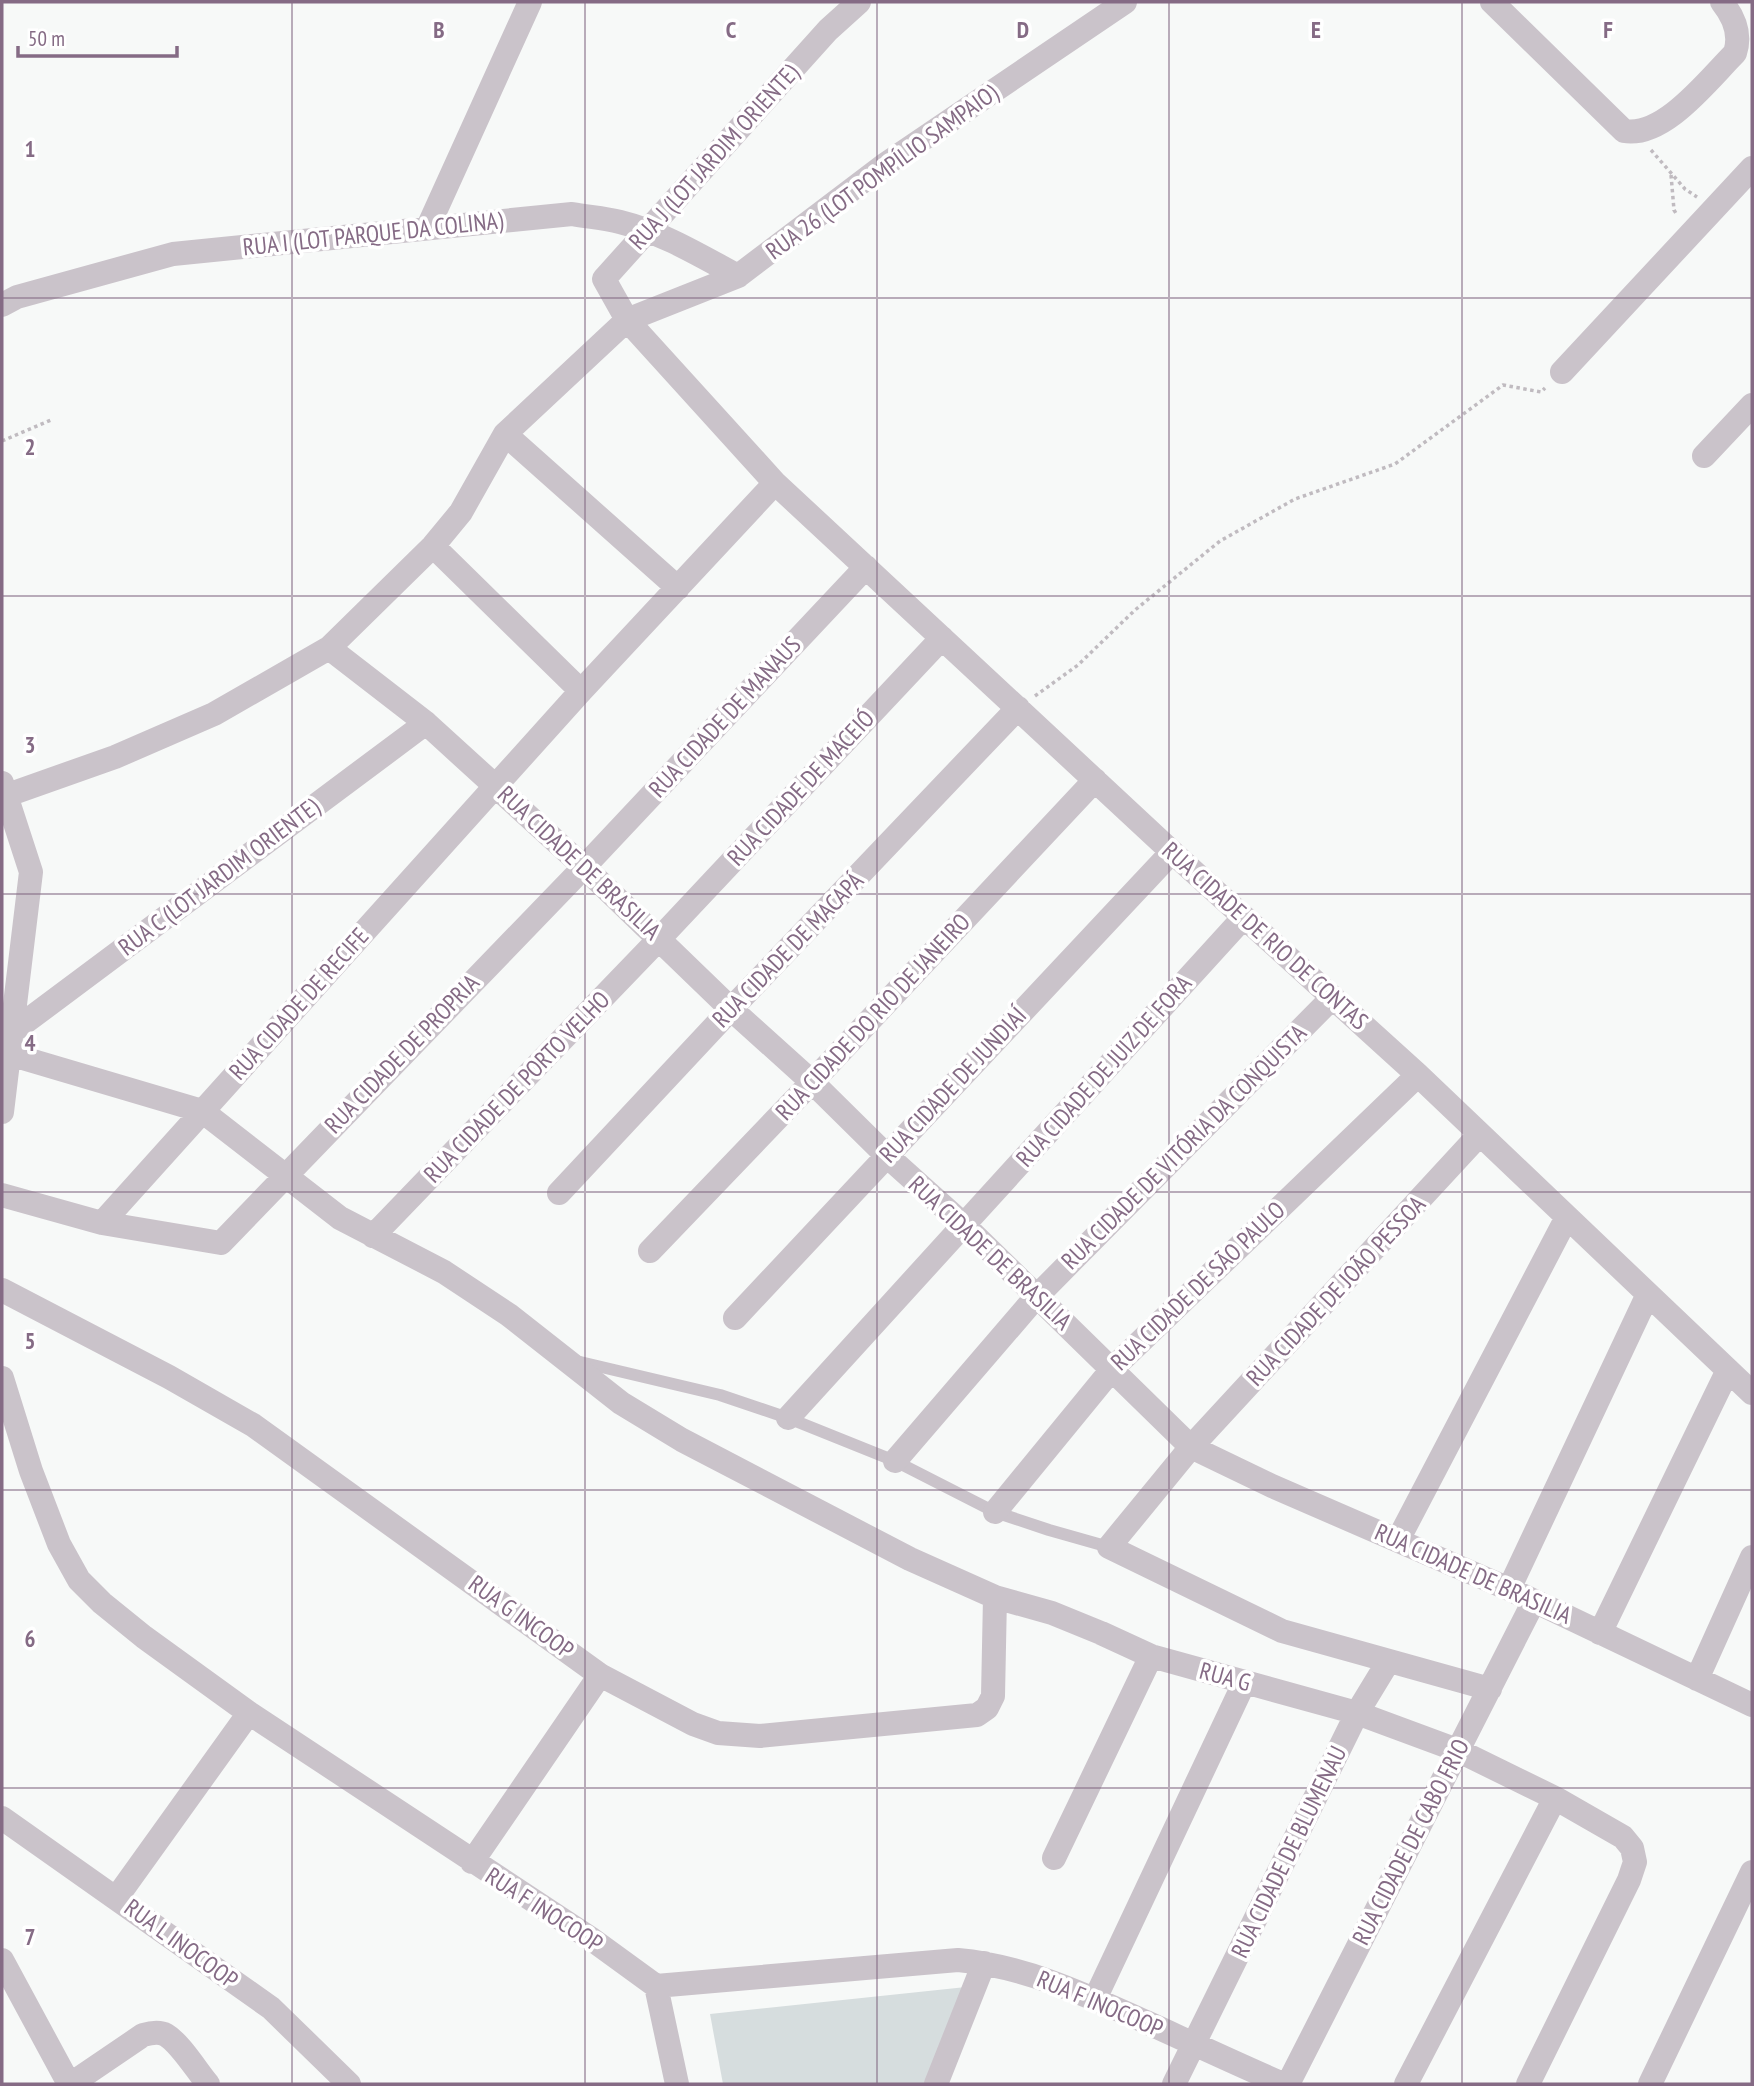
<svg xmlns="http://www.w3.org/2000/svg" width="1754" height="2086" viewBox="0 0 1754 2086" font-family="'PT Sans Narrow',sans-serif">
<rect width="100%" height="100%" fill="#f7f9f8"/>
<path fill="#d6ddde" d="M966 1987 933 2084H723L710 2014Z"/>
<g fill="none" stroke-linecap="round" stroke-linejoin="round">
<path stroke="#c0bbc0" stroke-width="3.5" stroke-dasharray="3.5 3.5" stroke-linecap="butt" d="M1651 150 1685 189 1697 197
M1671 175 1674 210 1677 215
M2 441 51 420
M1035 696 1078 665 1135 610 1220 541 1295 499 1395 464 1503 385 1541 392 1545 388"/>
<path stroke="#cac3ca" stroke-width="12" d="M576 1361 720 1395 788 1418 895 1461 995 1512 1049 1530 1109 1547"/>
<path stroke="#cac3ca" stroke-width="24" d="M859 2 828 30 604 279 627 320 775 483 1172 852 1418 1075 1752 1393
M1492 2 1624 131C1664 138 1708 80 1735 53 1741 35 1734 17 1722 2
M428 227 530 2
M2 305 17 297 173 254 572 214C588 217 604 218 620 222 661 232 701 256 738 276
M1562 372 1752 168
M505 434 678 588
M1704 456 1752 405
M433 546 581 691
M329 648 426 723 584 867 731 1009 812 1082 887 1156 964 1225 1191 1447 1272 1486 1509 1589 1752 1705
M2 783 31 872 2 1112
M2 797 115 757 214 714 329 648 433 546 461 512 505 434 627 320 738 276 883 166 1125 2
M12 1032 426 723
M16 1056 202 1111 340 1218 444 1272 509 1315 621 1403 682 1440 910 1559 995 1597 1052 1613 1101 1633 1151 1656 1357 1713 1457 1750 1555 1798 1623 1837 1632 1848 1635 1862 1629 1880 1528 2084
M1480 1134 1191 1447 1109 1547 1282 1631 1490 1689
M559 1193 731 1009 1018 708
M2 1195 102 1223 221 1243 584 867 866 567
M102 1223 581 691 775 483
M373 1236 660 938 942 638
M650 1251 812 1082 1095 780
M2 1290 169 1377 253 1425 600 1675 693 1724 718 1733 760 1736 977 1715 987 1708 993 1696 995 1597
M735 1318 1172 852
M2 1378 31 1471 59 1544 79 1580 102 1603 144 1637 249 1713 590 1938 656 1986 958 1960C1025 1966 1086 1995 1146 2022 1192 2043 1237 2064 1283 2084
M788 1418 1244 917
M895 1461 1036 1297 1333 997
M995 1512 1113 1368 1418 1075
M1398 1540 1567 1217
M1509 1589 1648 1294
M1600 1633 1728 1370
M1697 1679 1752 1557
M2 1818 271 2008 349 2084
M1054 1858 1151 1656
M472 1862 600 1675
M117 1897 249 1713
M2 1960 69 2084
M656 1986 677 2084
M1095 1999 1244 1683
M71 2084 143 2035C150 2033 159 2031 166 2035 180 2043 197 2071 208 2084
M936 2084 984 1963
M1174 2084 1357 1713 1388 1662
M1288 2084 1534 1601
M1406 2084 1555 1798
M1650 2084 1752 1872"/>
</g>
<path fill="none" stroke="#856b85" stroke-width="2" stroke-opacity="0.55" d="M292 2V2084M585 2V2084M877 2V2084M1169 2V2084M1462 2V2084M2 298H1752M2 596H1752M2 894H1752M2 1192H1752M2 1490H1752M2 1788H1752"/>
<g text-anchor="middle" stroke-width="7" stroke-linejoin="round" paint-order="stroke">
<g font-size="24" fill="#856b85" stroke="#fff">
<text transform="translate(714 157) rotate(-48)" y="8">RUA J (LOT JARDIM ORIENTE)</text>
<text transform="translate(882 172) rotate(-36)" y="8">RUA 26 (LOT POMPÍLIO SAMPAIO)</text>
<text transform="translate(373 234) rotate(-6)" y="8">RUA I (LOT PARQUE DA COLINA)</text>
<text transform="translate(725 717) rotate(-47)" y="8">RUA CIDADE DE MANAUS</text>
<text transform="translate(801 788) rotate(-47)" y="8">RUA CIDADE DE MACEIÓ</text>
<text transform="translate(579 863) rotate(43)" y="8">RUA CIDADE DE BRASILIA</text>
<text transform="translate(219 877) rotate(-37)" y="8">RUA C (LOT JARDIM ORIENTE)</text>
<text transform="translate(1265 936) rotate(42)" y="8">RUA CIDADE DE RIO DE CONTAS</text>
<text transform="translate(788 950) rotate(-46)" y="8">RUA CIDADE DE MACAPÁ</text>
<text transform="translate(299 1004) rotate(-48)" y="8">RUA CIDADE DE RECIFE</text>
<text transform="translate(873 1017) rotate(-47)" y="8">RUA CIDADE DO RIO DE JANEIRO</text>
<text transform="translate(402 1054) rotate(-46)" y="8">RUA CIDADE DE PROPRIA</text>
<text transform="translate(1104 1071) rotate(-48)" y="8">RUA CIDADE DE JUIZ DE FORA</text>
<text transform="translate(953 1085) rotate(-47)" y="8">RUA CIDADE DE JUNDIAÍ</text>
<text transform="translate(517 1087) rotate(-46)" y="8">RUA CIDADE DE PORTO VELHO</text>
<text transform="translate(1184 1147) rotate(-45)" y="8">RUA CIDADE DE VITÓRIA DA CONQUISTA</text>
<text transform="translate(990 1253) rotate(43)" y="8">RUA CIDADE DE BRASILIA</text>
<text transform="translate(1198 1286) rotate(-44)" y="8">RUA CIDADE DE SÃO PAULO</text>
<text transform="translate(1336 1291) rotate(-47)" y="8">RUA CIDADE DE JOÃO PESSOA</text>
<text transform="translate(1473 1574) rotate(24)" y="8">RUA CIDADE DE BRASILIA</text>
<text transform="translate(521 1617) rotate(36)" y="8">RUA G INCOOP</text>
<text transform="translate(1225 1677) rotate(15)" y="8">RUA G</text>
<text transform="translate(1411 1842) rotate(-63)" y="8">RUA CIDADE DE CABO FRIO</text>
<text transform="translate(1289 1852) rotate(-64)" y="8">RUA CIDADE DE BLUMENAU</text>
<text transform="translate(544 1910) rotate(33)" y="8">RUA F INOCOOP</text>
<text transform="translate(181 1944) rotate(36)" y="8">RUA L INOCOOP</text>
<text transform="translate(1100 2004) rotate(23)" y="8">RUA F INOCOOP</text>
</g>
</g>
<g font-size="23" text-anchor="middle" font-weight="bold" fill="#856b85" stroke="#fff" stroke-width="7" stroke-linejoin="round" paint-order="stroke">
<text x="439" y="38">B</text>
<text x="731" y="38">C</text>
<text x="1023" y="38">D</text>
<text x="1316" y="38">E</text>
<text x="1608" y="38">F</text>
<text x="30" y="157">1</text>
<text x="30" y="455">2</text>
<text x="30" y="753">3</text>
<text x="30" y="1051">4</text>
<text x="30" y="1349">5</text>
<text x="30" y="1647">6</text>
<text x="30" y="1945">7</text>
</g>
<rect width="1754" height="2086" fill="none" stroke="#856b85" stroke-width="7"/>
<path d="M18 46v10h159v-10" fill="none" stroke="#856b85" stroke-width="3.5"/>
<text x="28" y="46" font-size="21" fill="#856b85" stroke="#ffffff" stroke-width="5" paint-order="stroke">50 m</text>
</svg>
